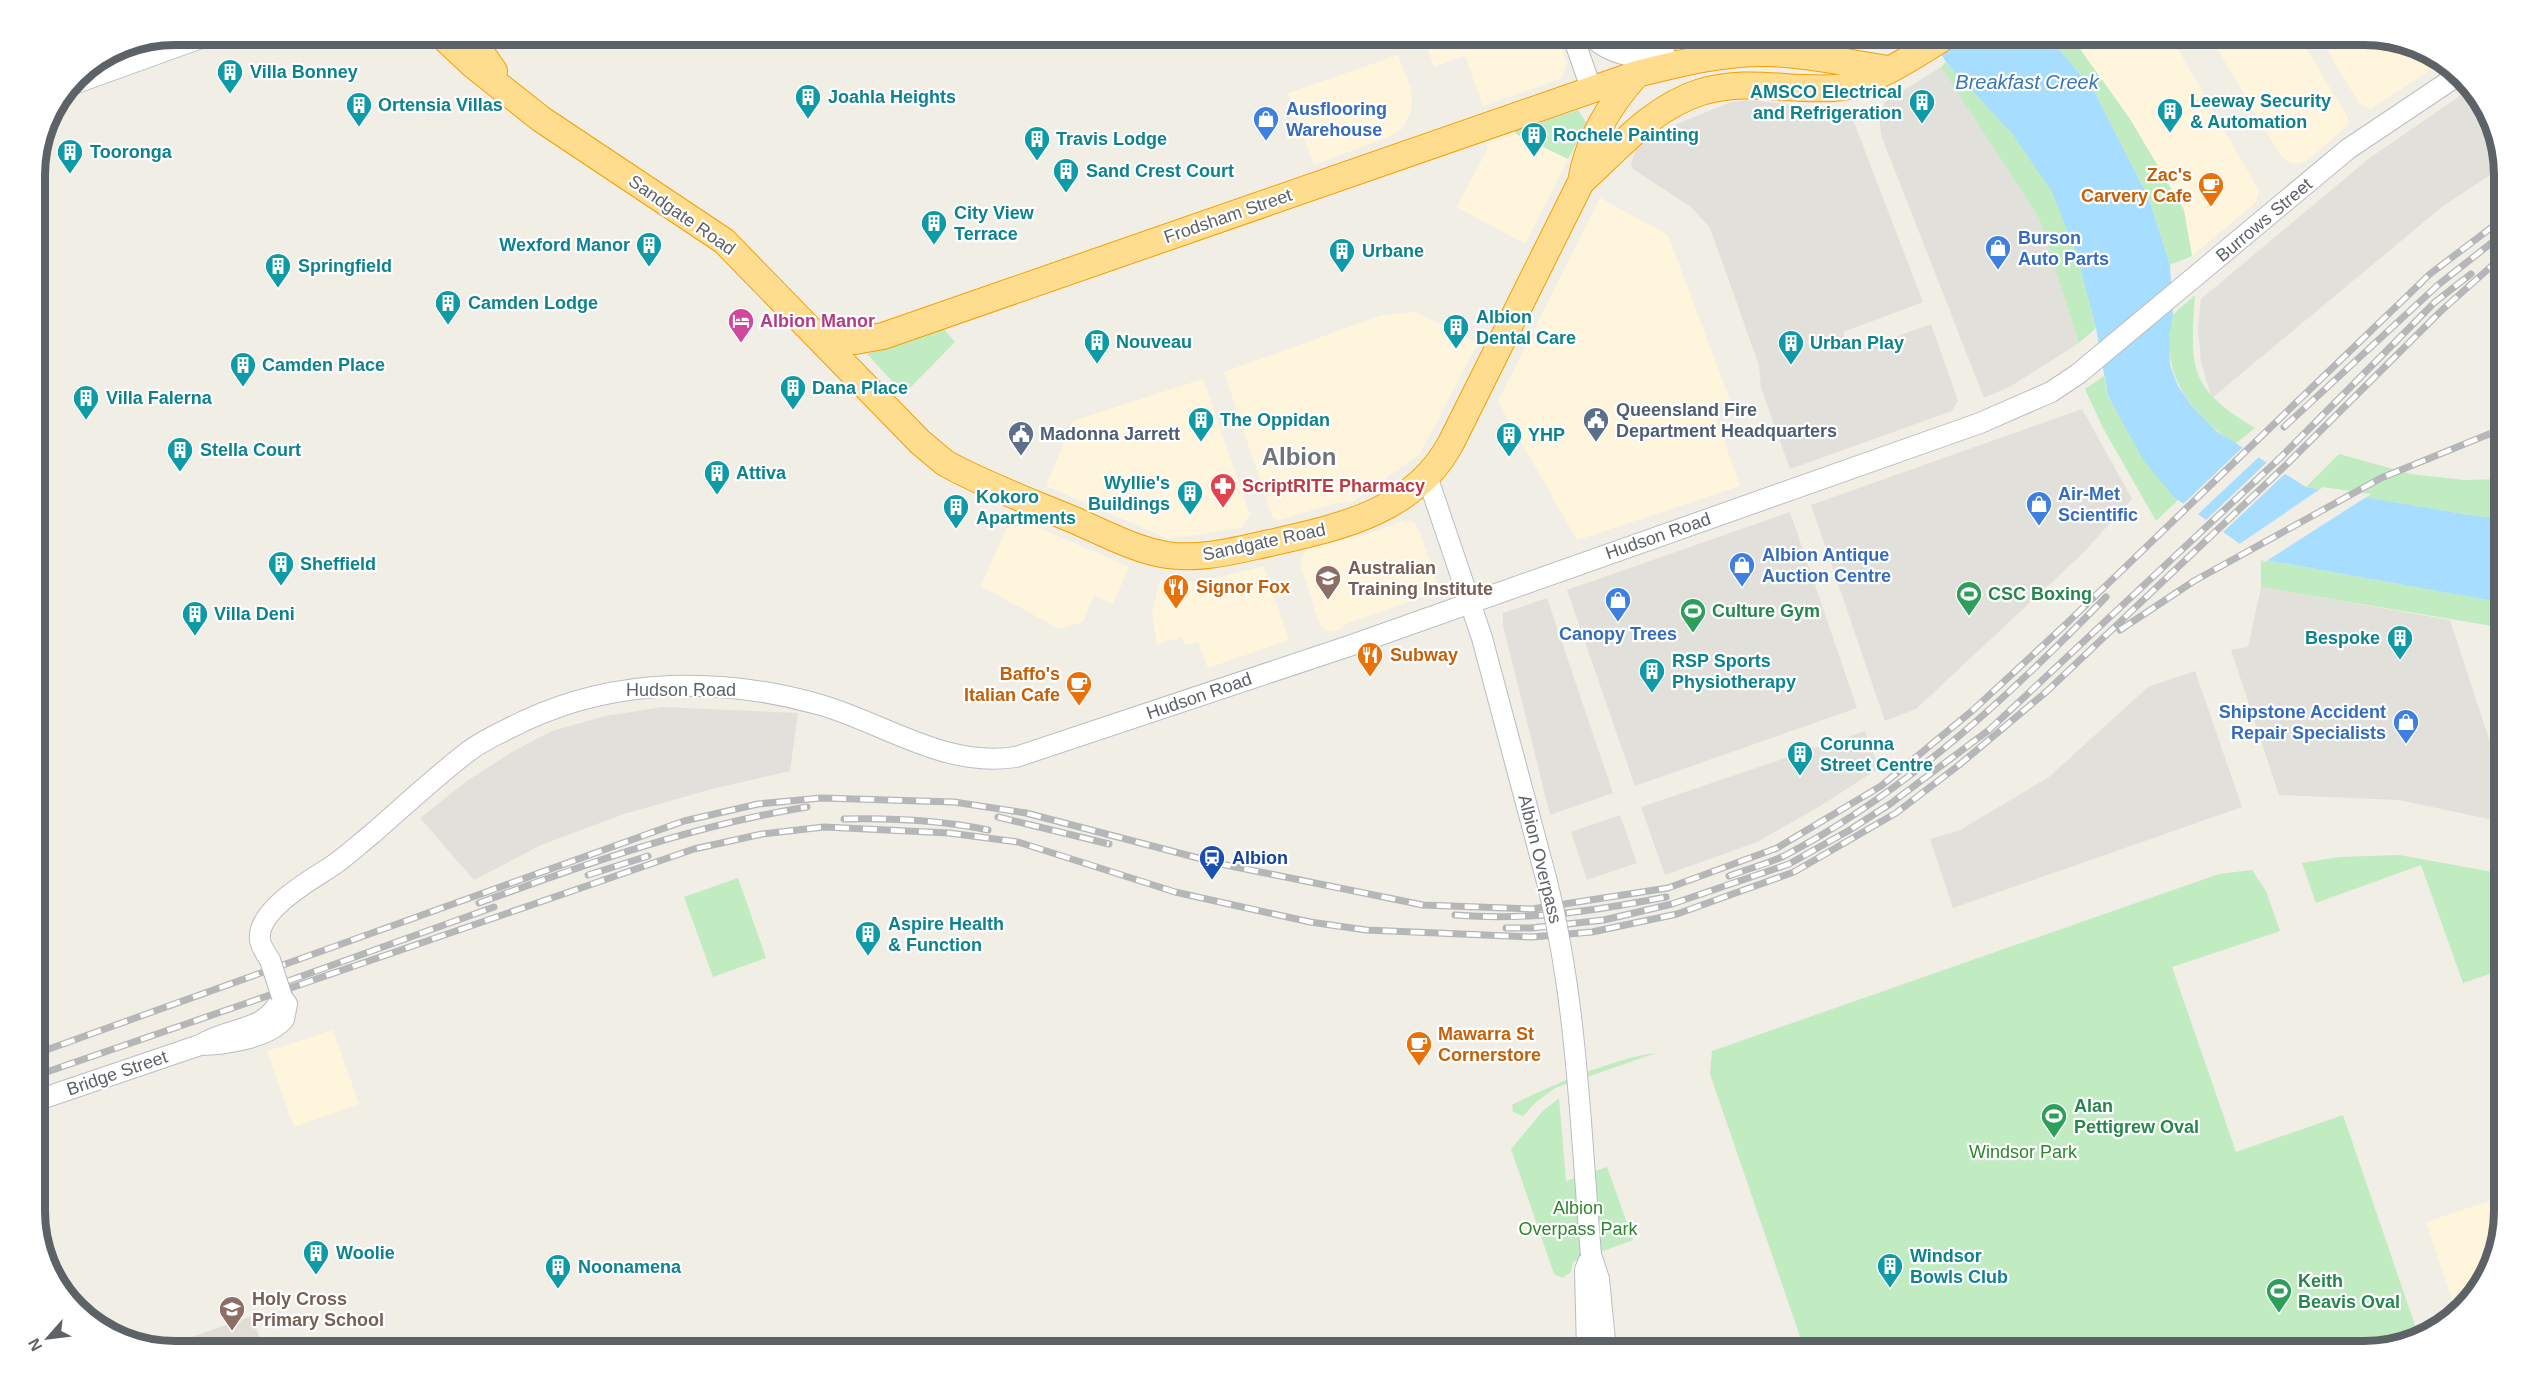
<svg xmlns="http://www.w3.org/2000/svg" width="2539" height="1386" viewBox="0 0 2539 1386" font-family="Arial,sans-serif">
<rect width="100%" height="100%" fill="#f1eee5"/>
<path fill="#fff5dc" d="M1423 35H1557L1567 63 1562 78 1483 106 1465 56 1434 67Z
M1829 35H1897L1869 42 1834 40Z
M2070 35H2170L2259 191 2256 202 2192 256 2184 210 2130 119Z
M2209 35H2298L2348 118V125L2308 160 2299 164 2289 162 2281 156Z
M2318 35H2364L2434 53 2443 62 2371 109 2359 103Z
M1398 55 1411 89 1412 108 1403 128 1388 137 1314 165 1288 93Z
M1514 131 1516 134 1568 159 1525 244 1457 207 1488 148 1485 141Z
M1600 198 1668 235 1730 400 1712 407 1740 486 1577 540 1498 401Z
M1415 312 1478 343 1420 454 1354 501 1333 504 1280 520 1273 519 1224 372 1382 315Z
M1203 379 1250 515 1242 528 1169 539 1046 486 1073 421Z
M1012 516 1129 567 1113 604 1094 595 1083 622 1059 629 981 586Z
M1403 521H1413L1419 530 1438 586 1429 595 1343 625V628L1332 632 1324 629 1319 623 1300 563 1306 549 1350 538 1351 540Z
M1264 566 1289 640 1208 668 1198 642 1185 645 1182 637 1157 644 1152 614 1160 580 1201 582Z
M2492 625 2504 628V660Z
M333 1030 359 1104 294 1127 267 1051Z
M2504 1196V1212L2486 1281 2456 1311 2426 1222Z"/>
<path fill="#e1e0da" d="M1941 67 2039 218 2079 343 2011 386 1984 398 1881 135 1879 117 1885 102Z
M2470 89 2486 104 2504 166 2443 206 2212 398 2201 362 2198 327 2201 299 2371 157Z
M1752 100 1850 112 1923 302 1843 332 1851 353 1931 324 1958 401 1952 411 1790 469 1761 388 1759 365 1710 228 1691 207 1633 169 1631 164 1636 147 1667 128 1731 102Z
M2082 409 2132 499 2082 554 1916 709 1885 721 1811 505Z
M1790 512 1857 708 1635 786 1567 590Z
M2261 587 2450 620 2504 785V817L2493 820 2399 800 2279 795 2231 650 2248 647Z
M1547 598 1613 793 1550 815 1503 625V613Z
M2195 671 2242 807 1953 908 1930 839 1960 830 2049 777 2148 687Z
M663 707 798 713 790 771 712 789 624 814 541 845 474 880 420 818 467 781 512 752 552 731 605 716Z
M1865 731 1879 768 1822 805 1757 842 1665 875 1641 807Z
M1620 815 1637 863 1587 880 1571 832Z"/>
<path fill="#e1ddd4" d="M252 1316 264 1351H175L160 1348Z"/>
<path fill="#c1ebc0" d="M2047 35H2070L2130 119 2184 210 2192 256 2170 265 2149 199 2094 91Z
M1946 62C1983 103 2028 143 2053 193 2074 235 2084 283 2096 328L2079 343 2039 218 1941 67Z
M1578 110 1587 124 1568 159 1516 134 1514 131Z
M2195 295C2190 369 2188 388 2255 428L2235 444C2200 420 2171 390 2169 345 2169 337 2169 321 2174 314 2180 307 2189 301 2195 295Z
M943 328 955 342 904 394 867 354Z
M2104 376 2108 397 2178 500 2156 521 2103 428 2085 389Z
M2339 454 2411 474 2464 480 2504 479V519L2475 516 2306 487Z
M2261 559 2504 603V628L2261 587Z
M2399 855 2504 874V969L2463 983 2421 865 2316 903 2302 863 2339 857Z
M2252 870 2266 891 2280 931 2172 967 2236 1152 2343 1115 2419 1337 2365 1351H1805L1710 1074 1712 1051 2219 874Z
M738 878 766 958 713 977 684 897Z
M1656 1053 1555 1088 1536 1102 1523 1116 1513 1112 1512 1105C1547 1087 1617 1057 1656 1053Z
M1559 1098 1566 1181 1607 1167 1633 1240 1573 1262 1571 1272 1562 1278 1554 1274 1511 1149 1542 1112Z"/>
<path fill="#a7ddff" d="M1930 35H2047L2094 91 2149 199 2170 265 2173 315 2169 337 2170 365 2178 386 2191 405 2216 431 2306 487 2475 516 2504 519V603L2261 559 2174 497 2144 461 2108 396 2096 328 2076 252 2052 192 2014 136 1946 62Z"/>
<path fill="#f1eee5" d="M2244 446 2260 456 2196 516 2181 506Z
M2268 461 2287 472 2221 534 2204 522Z
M2323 487 2371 494 2265 562 2238 545Z"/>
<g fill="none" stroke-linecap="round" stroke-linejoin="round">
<g stroke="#b9bdc2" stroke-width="22">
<path id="secondary" d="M1572 34 1591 88
M1589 34C1609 57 1644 59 1673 61
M1737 34 1742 54
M1788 34 1818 55
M1644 65 1676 34
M68 86 212 34
M1427 476 1482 638 1542 863
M270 960C266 954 261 947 260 940 256 911 309 881 329 868 345 858 358 845 372 834 404 806 435 777 469 751 485 739 506 730 524 721 618 677 723 677 821 705 886 724 945 768 1016 757L1349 646 1980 423 2051 392 2078 374 2348 149 2457 76
M35 1101 200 1045C232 1025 264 1034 282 997L287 1004 284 1019C269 1038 223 1045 200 1045
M1587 1351 1585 1270 1591 1255 1599 1279 1606 1351"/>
</g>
<g stroke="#f69f00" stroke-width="28">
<path id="highway" d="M440 34 473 65 541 119 724 241 920 442 945 463C987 486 1031 502 1074 520 1104 533 1135 550 1167 555 1202 560 1237 550 1270 543 1340 527 1414 512 1451 443L1581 182C1587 142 1610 104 1637 74
M468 34 494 71
M1581 182C1619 148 1651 108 1701 92 1748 78 1788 91 1834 88 1871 86 1917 54 1949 34
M817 334 855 341 883 336 1637 74C1680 63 1724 52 1769 53 1808 54 1848 63 1888 69"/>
</g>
<use href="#secondary" stroke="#fff" stroke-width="20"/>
<use href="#highway" stroke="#ffdd8e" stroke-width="26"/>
<g stroke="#b5b6b7" stroke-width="7">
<path id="rail" d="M2284 427 2438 285 2504 233
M2120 630 2194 581 2381 478 2504 428
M998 817 1109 844
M844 819C893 818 940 820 988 830
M588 875 648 856
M1729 876C1747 869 1767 864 1784 856 1908 791 2009 696 2106 597
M479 903C586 864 694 825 807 807
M1455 915C1529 921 1594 911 1666 897
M1506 928H1531L1604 920 1672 904 1789 864 1848 831 1890 804 1989 730 2281 457 2435 302 2471 274
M288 981 494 907
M35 1054 684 821 758 804 821 798 954 802 1026 813 1221 864 1423 905 1532 909 1668 888 1777 848 1881 786 1972 711 2065 625 2430 274 2504 218
M35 1076 694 849 762 834 824 827 949 833 1018 842 1175 892 1310 922 1366 930 1532 937 1592 932 1677 914 1794 872 1896 813 1959 765 2046 692 2287 464 2441 311 2504 255"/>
</g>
<use href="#rail" stroke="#fff" stroke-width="4.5" stroke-dasharray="14" stroke-linecap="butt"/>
<g stroke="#b9bdc2" stroke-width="22" stroke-linecap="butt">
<path id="secondary-bridge" d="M1542 863C1577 990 1580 1124 1591 1255
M270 960 282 997"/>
</g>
<use href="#secondary-bridge" stroke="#fff" stroke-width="20"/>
</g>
<defs>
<g id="building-pin" transform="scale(1.35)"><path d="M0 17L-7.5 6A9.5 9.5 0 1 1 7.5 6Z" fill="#0f9aa8" stroke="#fff"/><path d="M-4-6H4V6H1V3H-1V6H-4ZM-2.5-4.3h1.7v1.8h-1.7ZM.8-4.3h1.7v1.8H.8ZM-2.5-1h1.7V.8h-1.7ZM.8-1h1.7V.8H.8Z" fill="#fff"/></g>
<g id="shop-pin" transform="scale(1.35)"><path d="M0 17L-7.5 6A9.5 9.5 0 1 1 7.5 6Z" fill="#3f7fe0" stroke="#fff"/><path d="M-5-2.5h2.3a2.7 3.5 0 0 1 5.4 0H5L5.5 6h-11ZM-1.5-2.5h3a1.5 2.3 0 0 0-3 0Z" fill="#fff"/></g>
<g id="cafe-pin" transform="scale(1.35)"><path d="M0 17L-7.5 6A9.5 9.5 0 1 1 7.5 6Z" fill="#e8710a" stroke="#fff"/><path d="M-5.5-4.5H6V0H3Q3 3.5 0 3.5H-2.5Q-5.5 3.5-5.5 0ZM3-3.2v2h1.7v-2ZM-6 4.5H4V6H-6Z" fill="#fff"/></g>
<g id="hotel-pin" transform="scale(1.35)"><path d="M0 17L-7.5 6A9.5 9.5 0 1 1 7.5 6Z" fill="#d1479c" stroke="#fff"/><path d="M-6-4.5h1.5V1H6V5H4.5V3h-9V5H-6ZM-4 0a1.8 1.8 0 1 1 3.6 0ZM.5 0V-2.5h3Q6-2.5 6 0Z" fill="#fff"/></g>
<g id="civic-pin" transform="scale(1.35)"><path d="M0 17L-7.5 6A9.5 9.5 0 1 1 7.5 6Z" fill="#5c6f8a" stroke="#fff"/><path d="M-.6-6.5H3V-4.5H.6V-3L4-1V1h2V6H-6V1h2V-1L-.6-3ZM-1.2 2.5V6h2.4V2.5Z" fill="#fff"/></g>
<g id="pharmacy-pin" transform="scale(1.35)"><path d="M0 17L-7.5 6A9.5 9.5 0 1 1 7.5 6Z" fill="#e0444e" stroke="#fff"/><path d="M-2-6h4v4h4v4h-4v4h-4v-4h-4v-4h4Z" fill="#fff"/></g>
<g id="university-pin" transform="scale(1.35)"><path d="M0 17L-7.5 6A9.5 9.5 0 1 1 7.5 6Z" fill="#8d6e63" stroke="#fff"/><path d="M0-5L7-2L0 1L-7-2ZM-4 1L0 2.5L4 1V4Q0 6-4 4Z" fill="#fff"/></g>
<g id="restaurant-pin" transform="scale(1.35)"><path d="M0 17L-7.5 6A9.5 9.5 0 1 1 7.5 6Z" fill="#e8710a" stroke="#fff"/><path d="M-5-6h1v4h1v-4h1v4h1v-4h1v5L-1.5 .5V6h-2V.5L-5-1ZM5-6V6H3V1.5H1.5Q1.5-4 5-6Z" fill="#fff"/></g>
<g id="stadium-pin" transform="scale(1.35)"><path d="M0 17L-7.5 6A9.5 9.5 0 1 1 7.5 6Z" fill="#2e9e5b" stroke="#fff"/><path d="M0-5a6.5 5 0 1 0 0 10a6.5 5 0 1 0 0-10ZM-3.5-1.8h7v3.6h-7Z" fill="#fff"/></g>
<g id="station-pin" transform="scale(1.35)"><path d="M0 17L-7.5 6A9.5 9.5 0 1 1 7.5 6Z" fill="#1a4fb4" stroke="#fff"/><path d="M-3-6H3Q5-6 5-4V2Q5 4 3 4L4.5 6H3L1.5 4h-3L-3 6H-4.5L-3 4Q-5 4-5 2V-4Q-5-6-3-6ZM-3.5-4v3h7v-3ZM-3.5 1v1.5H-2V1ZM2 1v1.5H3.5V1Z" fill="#fff"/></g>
<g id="school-pin" transform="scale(1.35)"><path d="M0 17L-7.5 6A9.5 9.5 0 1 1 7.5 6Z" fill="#8d6e63" stroke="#fff"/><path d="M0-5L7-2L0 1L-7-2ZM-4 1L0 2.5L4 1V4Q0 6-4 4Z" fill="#fff"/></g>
</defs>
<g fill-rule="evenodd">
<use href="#building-pin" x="230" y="72"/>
<use href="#building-pin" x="808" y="97"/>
<use href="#building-pin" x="1922" y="102"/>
<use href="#building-pin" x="359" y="105"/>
<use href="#building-pin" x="2170" y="111"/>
<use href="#shop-pin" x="1266" y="119"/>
<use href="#building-pin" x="1534" y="135"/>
<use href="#building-pin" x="1037" y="139"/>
<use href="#building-pin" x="70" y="152"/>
<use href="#building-pin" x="1066" y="171"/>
<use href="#cafe-pin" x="2211" y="185"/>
<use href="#building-pin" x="934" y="223"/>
<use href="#building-pin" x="649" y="245"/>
<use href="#shop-pin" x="1998" y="248"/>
<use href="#building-pin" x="1342" y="251"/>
<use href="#building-pin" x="278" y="266"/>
<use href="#building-pin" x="448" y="303"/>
<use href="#hotel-pin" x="741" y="321"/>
<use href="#building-pin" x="1456" y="327"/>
<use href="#building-pin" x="1097" y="342"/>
<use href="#building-pin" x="1791" y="343"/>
<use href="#building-pin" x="243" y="365"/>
<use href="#building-pin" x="793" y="388"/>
<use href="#building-pin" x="86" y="398"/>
<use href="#building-pin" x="1201" y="420"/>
<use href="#civic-pin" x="1596" y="420"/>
<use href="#civic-pin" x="1021" y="434"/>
<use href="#building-pin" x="1509" y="435"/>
<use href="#building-pin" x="180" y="450"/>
<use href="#building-pin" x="717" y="473"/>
<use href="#pharmacy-pin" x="1223" y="486"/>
<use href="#building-pin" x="1190" y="493"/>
<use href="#shop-pin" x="2039" y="504"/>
<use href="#building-pin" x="956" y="507"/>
<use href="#building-pin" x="281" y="564"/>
<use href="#shop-pin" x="1742" y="565"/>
<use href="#university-pin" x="1328" y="578"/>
<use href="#restaurant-pin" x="1176" y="587"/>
<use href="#stadium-pin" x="1969" y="594"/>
<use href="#shop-pin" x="1618" y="600"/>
<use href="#stadium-pin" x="1693" y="611"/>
<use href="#building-pin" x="195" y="614"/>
<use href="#building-pin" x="2400" y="638"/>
<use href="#restaurant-pin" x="1370" y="655"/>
<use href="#building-pin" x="1652" y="671"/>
<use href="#cafe-pin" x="1079" y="684"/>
<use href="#shop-pin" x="2406" y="722"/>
<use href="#building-pin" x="1800" y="754"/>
<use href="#station-pin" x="1212" y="858"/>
<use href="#building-pin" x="868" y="934"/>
<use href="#cafe-pin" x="1419" y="1044"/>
<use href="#stadium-pin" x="2054" y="1116"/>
<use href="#building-pin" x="316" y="1253"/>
<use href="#building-pin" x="1890" y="1266"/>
<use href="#building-pin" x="558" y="1267"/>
<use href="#stadium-pin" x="2279" y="1291"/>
<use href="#school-pin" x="232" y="1309"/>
</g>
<g text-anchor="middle" stroke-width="4.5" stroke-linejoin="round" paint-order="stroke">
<g font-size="18" font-weight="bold" fill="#0d838f" stroke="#fff" text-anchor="start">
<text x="250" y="78">Villa Bonney</text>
<text x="1902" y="98" text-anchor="end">AMSCO Electrical<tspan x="1902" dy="21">and Refrigeration</tspan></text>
<text x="828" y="103">Joahla Heights</text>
<text x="2190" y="107">Leeway Security<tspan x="2190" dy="21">&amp; Automation</tspan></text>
<text x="378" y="111">Ortensia Villas</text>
<text x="1553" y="141">Rochele Painting</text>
<text x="1056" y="145">Travis Lodge</text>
<text x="90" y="158">Tooronga</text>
<text x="1086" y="177">Sand Crest Court</text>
<text x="954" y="219">City View<tspan x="954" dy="21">Terrace</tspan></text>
<text x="630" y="251" text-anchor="end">Wexford Manor</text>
<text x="1362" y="257">Urbane</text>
<text x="298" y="272">Springfield</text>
<text x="468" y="309">Camden Lodge</text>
<text x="1476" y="323">Albion<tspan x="1476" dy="21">Dental Care</tspan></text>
<text x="1116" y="348">Nouveau</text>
<text x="1810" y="349">Urban Play</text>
<text x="262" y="371">Camden Place</text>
<text x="812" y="394">Dana Place</text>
<text x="106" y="404">Villa Falerna</text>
<text x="1220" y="426">The Oppidan</text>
<text x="1528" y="441">YHP</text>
<text x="200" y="456">Stella Court</text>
<text x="736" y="479">Attiva</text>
<text x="1170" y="489" text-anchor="end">Wyllie's<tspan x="1170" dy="21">Buildings</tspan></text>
<text x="976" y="503">Kokoro<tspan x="976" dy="21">Apartments</tspan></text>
<text x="300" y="570">Sheffield</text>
<text x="214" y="620">Villa Deni</text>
<text x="2380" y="644" text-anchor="end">Bespoke</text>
<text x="1672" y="667">RSP Sports<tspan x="1672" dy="21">Physiotherapy</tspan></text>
<text x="1820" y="750">Corunna<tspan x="1820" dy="21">Street Centre</tspan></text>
<text x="888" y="930">Aspire Health<tspan x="888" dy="21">&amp; Function</tspan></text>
<text x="336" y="1259">Woolie</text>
<text x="1910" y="1262">Windsor<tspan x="1910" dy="21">Bowls Club</tspan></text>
<text x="578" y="1273">Noonamena</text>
</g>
<g font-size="18" font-weight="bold" fill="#366cbe" stroke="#fff" text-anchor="start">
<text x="1286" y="115">Ausflooring<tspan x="1286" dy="21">Warehouse</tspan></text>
<text x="2018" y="244">Burson<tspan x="2018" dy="21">Auto Parts</tspan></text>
<text x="2058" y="500">Air-Met<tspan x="2058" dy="21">Scientific</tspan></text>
<text x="1762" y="561">Albion Antique<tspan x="1762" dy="21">Auction Centre</tspan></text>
<text x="1618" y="640" text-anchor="middle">Canopy Trees</text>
<text x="2386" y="718" text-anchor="end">Shipstone Accident<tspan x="2386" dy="21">Repair Specialists</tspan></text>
</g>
<g font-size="18" font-weight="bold" fill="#c56008" stroke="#fff" text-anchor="start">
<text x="2192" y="181" text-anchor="end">Zac's<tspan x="2192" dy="21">Carvery Cafe</tspan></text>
<text x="1196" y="593">Signor Fox</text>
<text x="1390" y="661">Subway</text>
<text x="1060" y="680" text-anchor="end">Baffo's<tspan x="1060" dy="21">Italian Cafe</tspan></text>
<text x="1438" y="1040">Mawarra St<tspan x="1438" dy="21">Cornerstore</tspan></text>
</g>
<g font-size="18" fill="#5d6267" stroke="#fff">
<text transform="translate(682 215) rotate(35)" y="6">Sandgate Road</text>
<text transform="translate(1228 216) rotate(-19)" y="6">Frodsham Street</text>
<text transform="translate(2264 220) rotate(-40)" y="6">Burrows Street</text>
<text transform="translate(1658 536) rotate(-19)" y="6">Hudson Road</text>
<text transform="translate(1264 542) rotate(-12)" y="6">Sandgate Road</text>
<text x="681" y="696">Hudson Road</text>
<text transform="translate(1199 696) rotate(-19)" y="6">Hudson Road</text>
<text transform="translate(1540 859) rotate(76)" y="6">Albion Overpass</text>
<text transform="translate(117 1073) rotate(-19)" y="6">Bridge Street</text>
</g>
<g font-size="18" font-weight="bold" fill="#b23c85" stroke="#fff" text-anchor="start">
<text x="760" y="327">Albion Manor</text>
</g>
<g font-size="18" font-weight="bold" fill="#4e5e75" stroke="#fff" text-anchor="start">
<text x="1616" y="416">Queensland Fire<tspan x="1616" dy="21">Department Headquarters</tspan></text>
<text x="1040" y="440">Madonna Jarrett</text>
</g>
<g font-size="18" font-weight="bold" fill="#be3a42" stroke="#fff" text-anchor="start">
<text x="1242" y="492">ScriptRITE Pharmacy</text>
</g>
<g font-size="18" font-weight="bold" fill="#785e54" stroke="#fff" text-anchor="start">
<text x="1348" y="574">Australian<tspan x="1348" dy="21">Training Institute</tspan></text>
<text x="252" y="1305">Holy Cross<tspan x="252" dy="21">Primary School</tspan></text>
</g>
<g font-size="18" font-weight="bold" fill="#27864d" stroke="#fff" text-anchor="start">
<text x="1988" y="600">CSC Boxing</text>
<text x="1712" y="617">Culture Gym</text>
<text x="2074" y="1112">Alan<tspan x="2074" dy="21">Pettigrew Oval</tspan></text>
<text x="2298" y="1287">Keith<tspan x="2298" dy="21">Beavis Oval</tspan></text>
</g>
<g font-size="18" font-weight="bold" fill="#164399" stroke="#fff" text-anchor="start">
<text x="1232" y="864">Albion</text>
</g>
<g font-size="18" fill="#2c872d" stroke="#fff">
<text x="2023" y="1158">Windsor Park</text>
<text x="1578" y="1214">Albion<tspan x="1578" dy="21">Overpass Park</tspan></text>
</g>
<g font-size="20" font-style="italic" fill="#3679b3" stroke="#fff">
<text x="2027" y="89">Breakfast Creek</text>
</g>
<g font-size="24" font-weight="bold" fill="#6e7479" stroke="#fff">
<text x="1299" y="465">Albion</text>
</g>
</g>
<path d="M0 0H2539V1386H0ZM175 45H2364A130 130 0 0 1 2494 175V1211A130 130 0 0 1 2364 1341H175A130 130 0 0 1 45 1211V175A130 130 0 0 1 175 45Z" fill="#fff" fill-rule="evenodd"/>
<path fill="none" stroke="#5d6267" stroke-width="8" d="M175 45H2364A130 130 0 0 1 2494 175V1211A130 130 0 0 1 2364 1341H175A130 130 0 0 1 45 1211V175A130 130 0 0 1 175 45Z"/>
<g transform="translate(48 1338) rotate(242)" stroke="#ffffff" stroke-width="4.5" paint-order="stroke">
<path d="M0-4.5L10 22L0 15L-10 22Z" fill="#5d6267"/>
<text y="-9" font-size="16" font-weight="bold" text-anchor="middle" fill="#5d6267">N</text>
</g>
</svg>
